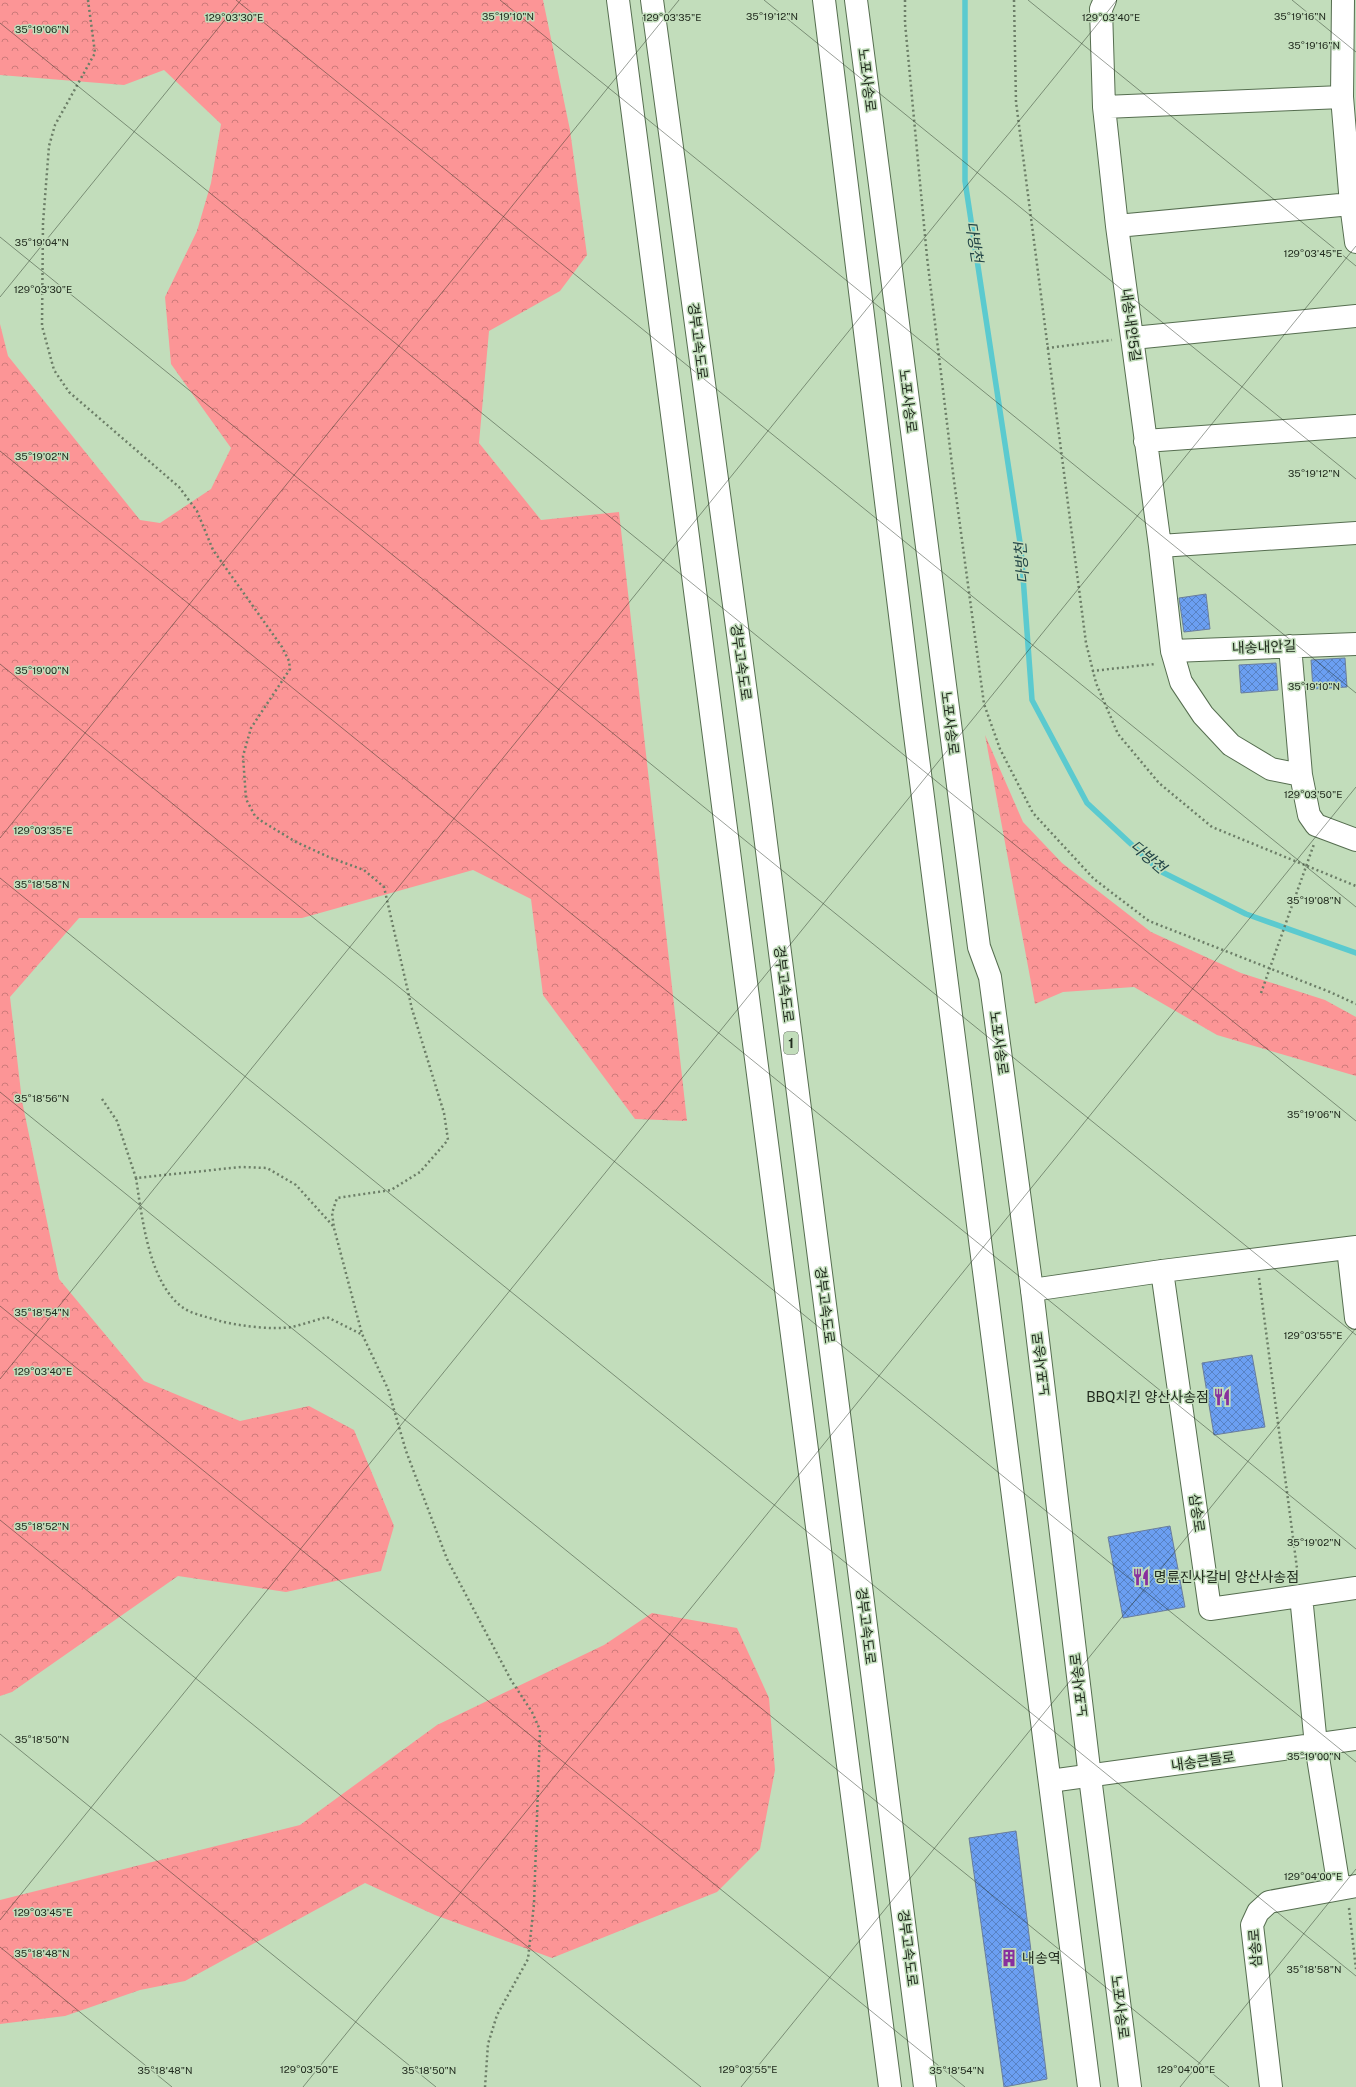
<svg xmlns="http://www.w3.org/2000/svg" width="1356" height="2087" viewBox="0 0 1356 2087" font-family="'Public Sans','Noto Sans KR',sans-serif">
<defs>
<pattern id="forest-crowns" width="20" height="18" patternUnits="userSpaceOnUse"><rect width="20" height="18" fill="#fc9596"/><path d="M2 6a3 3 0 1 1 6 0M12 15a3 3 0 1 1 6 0" fill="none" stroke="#cc7a7a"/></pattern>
<pattern id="building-cross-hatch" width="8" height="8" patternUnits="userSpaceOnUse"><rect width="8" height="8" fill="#6b9ff2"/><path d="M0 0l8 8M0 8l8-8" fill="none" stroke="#5882c3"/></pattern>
</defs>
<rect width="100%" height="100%" fill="#c2ddbb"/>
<path fill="url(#forest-crowns)" d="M0 0H543L570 130 587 255 560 291 489 331 479 443 541 520 619 512 687 1121 635 1119 543 995 531 899 473 870 302 918H79L10 997 22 1101 59 1279 144 1381 240 1421 309 1406 354 1430 394 1526 381 1571 286 1592 178 1576 12 1692 0 1696V324L8 356 140 520 160 523 211 489 231 448 171 364 165 297 197 231 211 183 221 124 164 70 124 85 0 75Z
M985 735 1023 822 1062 863 1151 932 1241 973 1325 1000 1356 1017V1076L1217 1035 1134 987 1063 992 1035 1004Z
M652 1613 737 1628 769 1698 775 1770 760 1849 717 1892 552 1958 435 1915 365 1883 185 1981 140 1990 65 2016 0 2024V1900L300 1825 437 1725 604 1645Z"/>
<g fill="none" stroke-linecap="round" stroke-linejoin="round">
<path stroke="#5bcacf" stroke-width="5.5" d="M965 0V181L1021 549 1032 700 1087 803 1160 871 1246 914 1356 953"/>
</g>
<path fill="url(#building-cross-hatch)" stroke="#6a7e9d" d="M1206 594 1210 629 1184 632 1179 598Z
M1345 658 1347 687 1313 689 1311 660Z
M1276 663 1278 690 1241 693 1239 665Z
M1252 1355 1265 1427 1214 1435 1202 1363Z
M1170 1526 1185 1607 1123 1618 1108 1537Z
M1016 1831 1047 2079 1004 2087 969 1838Z"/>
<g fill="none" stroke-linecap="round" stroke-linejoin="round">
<g stroke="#566e50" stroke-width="24">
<path id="minor" d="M1105 0 1101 9 1104 107 1117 226 1160 546 1172 651 1181 682 1203 715 1231 745 1271 769 1301 775 1309 815 1316 825 1356 840
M1343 0 1342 97 1351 204 1356 242
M1104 107 1342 97
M1117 226 1351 204
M1133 338 1356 316
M1145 441 1356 426
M1160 546 1356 533
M1290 646 1301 775
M1172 651 1356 644
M1348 1248 1356 1318
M1162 1271 1210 1609 1356 1588
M1032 1290 1162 1271 1356 1247
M1301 1596 1316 1745 1339 1888
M1050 1781 1356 1739
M1271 2087 1252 1925 1258 1912 1269 1902 1356 1886"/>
</g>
<g stroke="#566e50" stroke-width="24">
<path id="major" d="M824 0 911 704 1089 2087
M856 0 979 947 990 977 1032 1290 1090 1777 1130 2087"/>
</g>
<g stroke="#566e50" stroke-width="24">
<path id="highway" d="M618 0 890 2087
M652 0 761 804 925 2087"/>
</g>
<path stroke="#6c7e67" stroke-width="2.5" stroke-dasharray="2 3" stroke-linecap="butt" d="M88 0 95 53 55 125 49 146 43 223 42 326 54 370 69 392 179 487 197 511 213 550 282 647 289 661 290 669 251 728 243 756 246 799 255 816 263 822 296 842 331 858 364 870 384 887 412 1009 444 1113 448 1140 420 1172 391 1190 337 1198 332 1213 334 1228 362 1334 388 1389 406 1451 447 1559 511 1680 532 1712 540 1730 534 1904 528 1959 497 2015 488 2044 485 2087
M905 0V23L927 257 953 473 984 704 1000 749 1033 813 1094 879 1149 921 1330 992 1356 1004
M1014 0 1016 102 1086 643 1096 683 1118 734 1159 783 1212 827 1356 886
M1047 348 1112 340
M1092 671 1155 664
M1261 993 1314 844
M102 1099 117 1121 136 1178 241 1167 267 1168 296 1185 334 1227
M136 1178C142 1217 149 1286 185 1309 195 1315 208 1317 220 1321 239 1326 272 1330 292 1327 304 1324 316 1320 327 1317L361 1334
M1259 1278 1298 1576
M1349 1908 1356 1969"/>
<use href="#minor" stroke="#fff" stroke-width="22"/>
<use href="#major" stroke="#fff" stroke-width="22"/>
<use href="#highway" stroke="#fff" stroke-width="22"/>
</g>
<path fill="none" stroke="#222c1f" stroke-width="1" stroke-opacity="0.45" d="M236 0 1356 907M500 0 1356 693M764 0 1356 479M1028 0 1356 266M1292 0 1356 52M0 23 1356 1121M0 237 1356 1335M0 297 241 0M0 451 1356 1549M0 664 1356 1762M0 838 679 0M0 878 1356 1976M0 1092 1229 2087M0 1306 965 2087M0 1379 1117 0M0 1520 701 2087M0 1734 436 2087M0 1920 1356 246M0 1947 172 2087M303 2087 1356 787M741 2087 1356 1328M1180 2087 1356 1869"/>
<defs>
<g id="restaurant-bare" transform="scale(1.38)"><path d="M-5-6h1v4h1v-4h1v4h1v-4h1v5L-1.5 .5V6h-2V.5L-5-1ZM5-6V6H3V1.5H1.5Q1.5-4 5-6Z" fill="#88309d" stroke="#c2ddbb" stroke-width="2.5" paint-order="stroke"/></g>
<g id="building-bare" transform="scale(1.38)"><path d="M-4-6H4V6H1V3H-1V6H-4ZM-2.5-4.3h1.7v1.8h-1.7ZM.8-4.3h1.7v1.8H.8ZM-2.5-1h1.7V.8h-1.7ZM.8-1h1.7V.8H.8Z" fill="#88309d" stroke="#c2ddbb" stroke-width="2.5" paint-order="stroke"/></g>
</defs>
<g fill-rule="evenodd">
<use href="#restaurant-bare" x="1222" y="1397"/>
<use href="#restaurant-bare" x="1141" y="1577"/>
<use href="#building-bare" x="1009" y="1958"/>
</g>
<g text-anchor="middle" stroke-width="3" stroke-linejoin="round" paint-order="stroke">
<rect fill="#c2ddbb" stroke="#52614e" stroke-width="1" x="784" y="1032" width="14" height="22" rx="3"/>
<g font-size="13" font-weight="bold" fill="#222c1f">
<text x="791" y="1048">1</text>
</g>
<g font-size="14" fill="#222c1f" stroke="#c2ddbb">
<text transform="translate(867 80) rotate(83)" y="5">노포사송로</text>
<text transform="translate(1131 325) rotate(82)" y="5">내송내안5길</text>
<text transform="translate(698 341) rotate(83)" y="5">경부고속도로</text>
<text transform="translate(908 401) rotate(83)" y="5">노포사송로</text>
<text transform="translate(1264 647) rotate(-2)" y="5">내송내안길</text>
<text transform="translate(741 662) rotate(82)" y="5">경부고속도로</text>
<text transform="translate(950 723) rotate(83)" y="5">노포사송로</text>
<text transform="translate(784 984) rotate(83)" y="5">경부고속도로</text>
<text transform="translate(999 1043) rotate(82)" y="5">노포사송로</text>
<text transform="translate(825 1305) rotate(83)" y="5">경부고속도로</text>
<text transform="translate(1041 1364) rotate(-97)" y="5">노포사송로</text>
<text transform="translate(1197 1513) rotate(82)" y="5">삼송로</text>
<text transform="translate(866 1626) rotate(83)" y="5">경부고속도로</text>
<text transform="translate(1079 1685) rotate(-97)" y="5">노포사송로</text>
<text transform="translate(1203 1761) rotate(-8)" y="5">내송큰들로</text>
<text transform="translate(908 1948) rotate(83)" y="5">경부고속도로</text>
<text transform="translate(1255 1948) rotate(-94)" y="5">삼송로</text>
<text transform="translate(1120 2007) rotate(83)" y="5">노포사송로</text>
</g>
<g font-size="14" fill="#222c1f" stroke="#c2ddbb" text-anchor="start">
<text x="1209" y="1402" text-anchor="end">BBQ치킨 양산사송점</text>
<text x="1154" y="1582">명륜진사갈비 양산사송점</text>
<text x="1022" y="1963">내송역</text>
</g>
<g font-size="15" font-style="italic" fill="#234547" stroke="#c2ddbb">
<text transform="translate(974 242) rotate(81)" y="5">다방천</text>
<text transform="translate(1022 563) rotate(-95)" y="5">다방천</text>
<text transform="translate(1148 857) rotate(40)" y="5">다방천</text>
</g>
</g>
<g font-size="10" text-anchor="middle" fill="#222c1f" stroke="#c2ddbb" stroke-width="3" stroke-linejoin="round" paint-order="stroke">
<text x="772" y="20">35°19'12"N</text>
<text x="508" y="20">35°19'10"N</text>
<text x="1300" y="20">35°19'16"N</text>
<text x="672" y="21">129°03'35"E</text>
<text x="1111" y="21">129°03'40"E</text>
<text x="234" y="21">129°03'30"E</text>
<text x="42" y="33">35°19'06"N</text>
<text x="1314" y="49">35°19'16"N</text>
<text x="42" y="246">35°19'04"N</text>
<text x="1313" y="257">129°03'45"E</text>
<text x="43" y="293">129°03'30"E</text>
<text x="42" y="460">35°19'02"N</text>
<text x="1314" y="477">35°19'12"N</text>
<text x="42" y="674">35°19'00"N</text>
<text x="1314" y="690">35°19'10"N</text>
<text x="1313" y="798">129°03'50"E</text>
<text x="43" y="834">129°03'35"E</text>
<text x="42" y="888">35°18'58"N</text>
<text x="1314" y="904">35°19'08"N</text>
<text x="42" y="1102">35°18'56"N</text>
<text x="1314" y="1118">35°19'06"N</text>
<text x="42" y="1316">35°18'54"N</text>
<text x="1313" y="1339">129°03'55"E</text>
<text x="43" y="1375">129°03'40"E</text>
<text x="42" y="1530">35°18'52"N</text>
<text x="1314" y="1546">35°19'02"N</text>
<text x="42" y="1743">35°18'50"N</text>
<text x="1314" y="1760">35°19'00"N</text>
<text x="1313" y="1880">129°04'00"E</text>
<text x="43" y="1916">129°03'45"E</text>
<text x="42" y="1957">35°18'48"N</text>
<text x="1314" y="1973">35°18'58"N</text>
<text x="309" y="2073">129°03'50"E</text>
<text x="748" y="2073">129°03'55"E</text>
<text x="1186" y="2073">129°04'00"E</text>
<text x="165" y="2074">35°18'48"N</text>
<text x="429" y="2074">35°18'50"N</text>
<text x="957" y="2074">35°18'54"N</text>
</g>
</svg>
